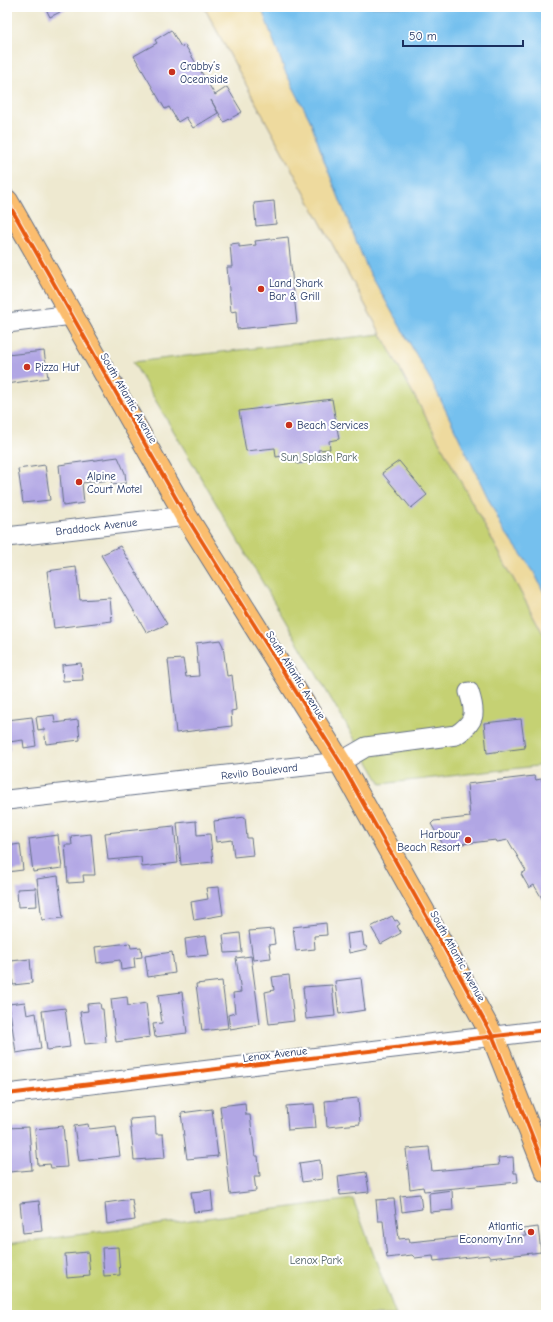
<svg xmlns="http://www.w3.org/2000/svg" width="553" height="1322" viewBox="0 0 553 1322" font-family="'Comic Neue',sans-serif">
<rect width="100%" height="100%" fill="#fff"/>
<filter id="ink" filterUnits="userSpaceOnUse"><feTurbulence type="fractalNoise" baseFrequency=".025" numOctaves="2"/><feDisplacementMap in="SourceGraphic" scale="8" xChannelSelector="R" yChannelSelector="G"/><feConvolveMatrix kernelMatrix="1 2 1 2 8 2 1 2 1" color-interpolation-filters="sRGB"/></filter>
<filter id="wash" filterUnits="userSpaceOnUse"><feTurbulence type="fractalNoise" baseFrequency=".012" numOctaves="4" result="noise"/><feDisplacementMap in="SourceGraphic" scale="16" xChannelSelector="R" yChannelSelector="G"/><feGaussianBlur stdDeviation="0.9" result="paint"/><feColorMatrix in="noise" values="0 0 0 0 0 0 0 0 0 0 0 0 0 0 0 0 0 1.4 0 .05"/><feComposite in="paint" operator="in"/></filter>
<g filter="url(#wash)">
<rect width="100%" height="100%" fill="#eee9d0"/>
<path fill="#c5d173" stroke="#708068" d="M381 334 546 639V765L381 784 133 362Z
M353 1199 396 1315H7V1244Z"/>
<path fill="#eeda9e" stroke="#84847e" d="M204 7H416L546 253V639Z"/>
<path fill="#75c0ee" stroke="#4878a6" d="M261 7H546V597L534 572 503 529 434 386 367 268 325 163 310 120 285 71Z"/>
<g id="blocks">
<path fill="#b1a6e4" d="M45 7H70L50 17Z
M171 30 181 47 185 45 215 95 227 87 242 112 224 122 211 100 218 113 193 128 186 117 178 122 169 107 165 109 134 56 157 43 155 40Z
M274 201 276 224 256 226 254 203Z
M288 237 297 323 237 329 236 311 231 312 227 267H232L230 244 239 243V247L256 245 255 241Z
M44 351 48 378 7 384V355Z
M332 399 339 439 329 441 330 449 318 450 320 460 297 464 295 454 276 457 275 448 246 451 239 411Z
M118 457 125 473 126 483 112 485 111 480 82 483 84 503 63 506 59 465Z
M399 461 427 495 411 508 382 473Z
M45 465 50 500 23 503 18 469Z
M120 546 167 624 147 633 101 555Z
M76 567 80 600 110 598 112 621 54 628 47 571Z
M220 640 223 646 227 676 232 675 236 710 231 711 232 726 176 733 168 660 183 659 186 677 199 676 196 643Z
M81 663 83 680 63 681 62 665Z
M54 715 55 723 78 720 80 740 46 744 44 729 38 730 36 717Z
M32 717 36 746 24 748 23 740 9 742 10 750 7 751V720Z
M521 719 525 748 487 753 484 723Z
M534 776 536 780 541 779 546 788V905L534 885 529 888 521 874 526 871 508 840 497 842 496 840 444 846 431 824 434 821 470 817 467 784Z
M245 817 247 838H251L253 855 234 857 232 840 216 842 214 821Z
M196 821 197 835 210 834 213 862 181 865 177 823Z
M174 826 178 863 142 867 141 857 108 860 105 833Z
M91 834 95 875H83L84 882 68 883 65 845H72L71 836Z
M58 835 62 868 33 872 29 839Z
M20 844 23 870 7 872V846Z
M58 876 63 918 42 920 37 879Z
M219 887 223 915 194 920 191 902 208 899 206 888Z
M36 888 37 906 18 907 17 889Z
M392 916 395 921 397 920 400 924 397 926 401 933 381 944 371 927Z
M326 923 327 935 314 936 315 949 296 951 293 927Z
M273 929 275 944 269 945 271 958 253 960 249 931Z
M362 932 364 946H366L367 949 349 953 347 934Z
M240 933 242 952 225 953 223 935Z
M206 936 209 955 187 957 185 939Z
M130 943 131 948 141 947 142 957 134 958 135 968 121 970 120 960 97 963 95 947Z
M172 952 175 973 148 977 145 956Z
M251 956 260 1024 230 1029 228 1015 235 1013 233 993 241 992 236 958Z
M30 959 32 983 13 985 11 961Z
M289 975 294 1021 269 1024 265 992 274 990 272 977Z
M361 978 365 1010 339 1014 335 981Z
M222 981 228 1028 202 1031 196 984Z
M332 985 335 1016 306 1019 303 987Z
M182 992 187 1033 155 1037 153 1024 162 1023 158 995Z
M127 997 128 1006 146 1003 150 1037 116 1042 111 999Z
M25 1002 27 1015 36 1013 41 1049 16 1053 9 1004Z
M100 1003 101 1009H103L106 1042 85 1044 80 1012 88 1011 87 1004Z
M65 1008 70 1047 47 1050 42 1011Z
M358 1098 360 1124 327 1127 325 1101Z
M245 1103 246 1115H250L255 1156H258L260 1176H254L256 1191 230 1194 220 1106Z
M314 1104 316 1128 288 1130 286 1106Z
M212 1109 218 1156 187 1159 181 1113Z
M155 1117 156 1134H163L165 1158 134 1160 130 1119Z
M88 1124 89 1129 116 1126 120 1156 79 1161 74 1126Z
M63 1126 67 1167 51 1168 50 1164 38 1165 35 1129Z
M29 1127 32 1170 9 1172 7 1128Z
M429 1147 432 1171 499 1165 498 1158 513 1157 514 1173H517L518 1182 424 1191 423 1187 410 1189 406 1149Z
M320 1160 322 1179 302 1182 299 1163Z
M366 1172 369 1192 340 1195 338 1176Z
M211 1190 213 1210 194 1212 191 1192Z
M452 1190 453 1210 430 1212 429 1193Z
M420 1194 422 1209 402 1212 400 1196Z
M132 1199 135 1220 107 1224 105 1203Z
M394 1199 399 1239 409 1238 410 1242 467 1236 470 1239 526 1236 523 1229 538 1227 541 1252 490 1258 488 1255 434 1261 433 1256 415 1258 412 1255 387 1258 383 1221H378L376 1200Z
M39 1201 42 1231 23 1233 20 1203Z
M118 1247 120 1275 104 1276 102 1248Z
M88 1252 90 1276 67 1278 65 1254Z"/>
</g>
</g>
<g filter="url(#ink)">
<use href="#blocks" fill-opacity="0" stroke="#657086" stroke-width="1"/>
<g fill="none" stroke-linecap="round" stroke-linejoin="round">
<g stroke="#657086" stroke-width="21">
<g id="minor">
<path d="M7 323 72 315"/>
<path id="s1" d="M7 537 186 516"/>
<path id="s2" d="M7 800 340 762 366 747 456 735C476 722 476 713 469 692"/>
<path d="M7 1094 546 1030"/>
</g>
</g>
<g stroke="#657086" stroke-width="24">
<path id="primary" d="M7 201 186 516 340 762 452 962 493 1037 546 1171"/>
</g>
<use href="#minor" stroke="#fff" stroke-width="19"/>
<use href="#primary" stroke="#fbbd6e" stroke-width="22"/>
<g stroke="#fff" stroke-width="6">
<path id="cycleway" d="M7 201 186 516 340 762 452 962 493 1037 546 1171
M7 1094 546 1030"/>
</g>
<use href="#cycleway" stroke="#e8590c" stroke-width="4"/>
</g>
</g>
<g fill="#c8321e" stroke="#fff" stroke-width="1.5">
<circle cx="172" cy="72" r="4"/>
<circle cx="261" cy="289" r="4"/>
<circle cx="27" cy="367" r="4"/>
<circle cx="289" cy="425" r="4"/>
<circle cx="79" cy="482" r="4"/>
<circle cx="468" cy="840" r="4"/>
<circle cx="531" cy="1232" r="4"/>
</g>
<g text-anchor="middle" stroke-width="4" stroke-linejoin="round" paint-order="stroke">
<g font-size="11" fill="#1b2f5e" stroke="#fff" text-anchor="start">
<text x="180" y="70">Crabby’s<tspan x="180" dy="13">Oceanside</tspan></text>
<text x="269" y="287">Land Shark<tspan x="269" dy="13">Bar &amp; Grill</tspan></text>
<text x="35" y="371">Pizza Hut</text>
<text x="297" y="429">Beach Services</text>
<text x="87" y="480">Alpine<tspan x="87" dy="13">Court Motel</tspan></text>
<text x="460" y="838" text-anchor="end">Harbour<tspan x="460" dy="13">Beach Resort</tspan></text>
<text x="523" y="1230" text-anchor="end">Atlantic<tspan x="523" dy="13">Economy Inn</tspan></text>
</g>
<g font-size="11" fill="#1b2f5e" stroke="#fff">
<text transform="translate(129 398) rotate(60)" y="4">South Atlantic Avenue</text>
<text dy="4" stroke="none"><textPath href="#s1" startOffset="90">Braddock Avenue</textPath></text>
<text transform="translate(296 675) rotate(58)" y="4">South Atlantic Avenue</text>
<text dy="4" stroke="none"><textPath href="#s2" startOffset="254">Revilo Boulevard</textPath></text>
<text transform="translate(458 956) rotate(61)" y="4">South Atlantic Avenue</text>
<text transform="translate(275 1054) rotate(-7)" y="4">Lenox Avenue</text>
</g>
<g font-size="11" fill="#4e6064" stroke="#fff">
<text x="319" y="461">Sun Splash Park</text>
<text x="316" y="1264">Lenox Park</text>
</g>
</g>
<rect width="553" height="1322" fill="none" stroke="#fff" stroke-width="24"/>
<path d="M403 40v6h120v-6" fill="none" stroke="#1b2f5e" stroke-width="2"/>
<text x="409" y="40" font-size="12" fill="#1b2f5e" stroke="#ffffff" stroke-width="3" paint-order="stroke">50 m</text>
</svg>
